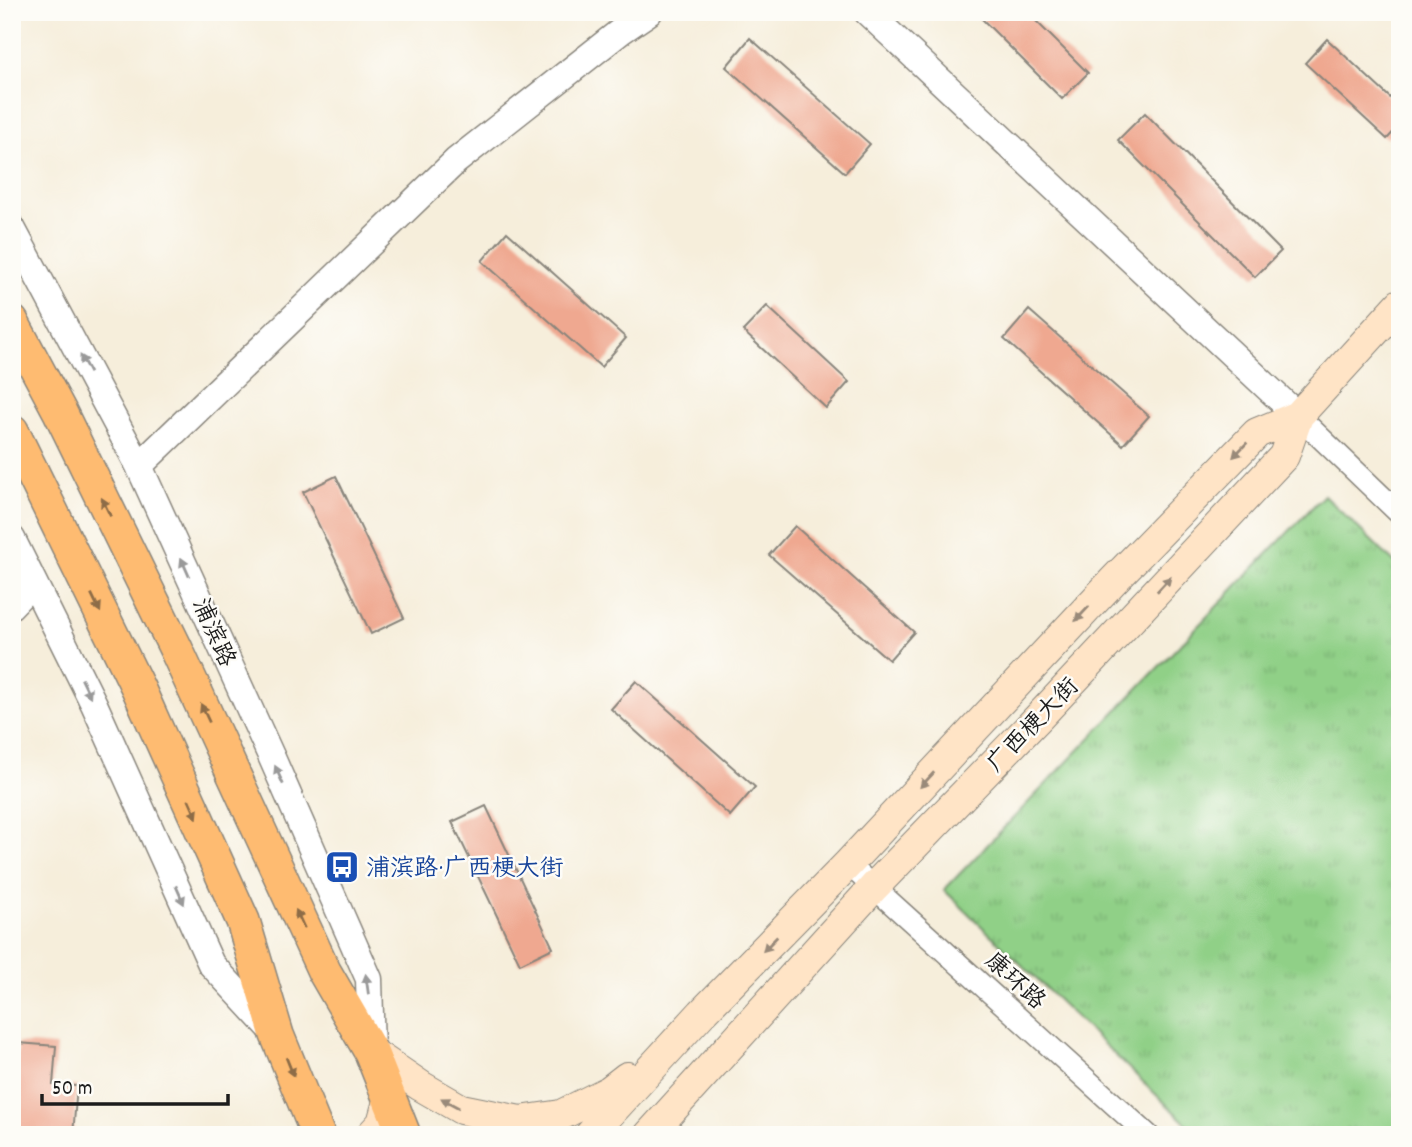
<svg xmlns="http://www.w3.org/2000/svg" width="1412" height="1147" viewBox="0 0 1412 1147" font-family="Dekko,'LXGW WenKai TC',sans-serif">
<defs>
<pattern id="grass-tufts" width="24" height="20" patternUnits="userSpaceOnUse" patternTransform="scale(1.75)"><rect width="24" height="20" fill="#90d087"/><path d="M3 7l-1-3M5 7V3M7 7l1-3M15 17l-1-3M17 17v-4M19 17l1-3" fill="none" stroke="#7cb274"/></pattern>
</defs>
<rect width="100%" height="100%" fill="#fdfcf7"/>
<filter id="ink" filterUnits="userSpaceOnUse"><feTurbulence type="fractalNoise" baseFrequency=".0143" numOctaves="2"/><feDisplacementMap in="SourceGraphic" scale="14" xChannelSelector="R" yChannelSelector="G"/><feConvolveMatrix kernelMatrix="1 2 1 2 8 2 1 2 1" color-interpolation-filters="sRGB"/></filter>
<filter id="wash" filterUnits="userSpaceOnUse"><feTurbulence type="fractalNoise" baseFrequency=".00686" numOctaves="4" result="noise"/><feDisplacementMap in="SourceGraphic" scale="28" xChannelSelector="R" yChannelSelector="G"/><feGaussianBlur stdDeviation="1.57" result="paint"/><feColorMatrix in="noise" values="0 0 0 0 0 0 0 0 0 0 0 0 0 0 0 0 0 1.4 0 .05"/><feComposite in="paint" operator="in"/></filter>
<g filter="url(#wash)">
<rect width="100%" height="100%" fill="#f6eedb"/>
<path fill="url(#grass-tufts)" stroke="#567652" stroke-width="2" d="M1324 495 1400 568V1135H1198L944 890Z"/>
<g id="blocks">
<path fill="#efa890" d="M975 12H1027L1088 73 1062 99Z
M750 38 870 144 845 173 726 67Z
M1327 39 1400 107V125L1387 139 1305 63Z
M1145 113 1281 251 1255 277 1118 140Z
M507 232 626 338 601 367 482 261Z
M767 306 849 382 826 408 743 331Z
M1029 310 1149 416 1123 445 1004 339Z
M336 476 404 618 371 634 303 492Z
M795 526 914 632 889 660 769 555Z
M636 681 755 787 730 816 611 709Z
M486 806 553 948 520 964 452 822Z
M18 1043 56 1046 53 1085 77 1086 73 1135H12Z"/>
</g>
</g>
<g filter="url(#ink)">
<use href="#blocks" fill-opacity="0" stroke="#89857c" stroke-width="2"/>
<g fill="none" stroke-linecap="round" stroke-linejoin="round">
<g stroke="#89857c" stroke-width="24">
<path id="minor" d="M1298 416 1400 514
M12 608 35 584
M848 864 1148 1135"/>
</g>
<g stroke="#89857c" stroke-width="29">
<path id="tertiary" d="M867 12 1298 416
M12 228 139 466 272 758 369 979 371 1052
M139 466 456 161 621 31 649 12
M12 539 94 704 211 964 276 1034"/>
</g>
<g stroke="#89857c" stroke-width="32">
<path id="secondary" d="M371 1052 421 1086 461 1109 520 1121 561 1115 609 1091 627 1077
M371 1135 382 1123 389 1098
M590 1135 702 1013 848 864 1113 581 1257 433 1298 416
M649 1135 874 887 1038 718 1284 456 1298 416 1400 304"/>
</g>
<g stroke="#89857c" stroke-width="36">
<path id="primary" d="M12 322 60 412 176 649 324 971 371 1052 404 1135
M12 431 138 688 243 921 277 1035 318 1135"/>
</g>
<use href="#minor" stroke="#fff" stroke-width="21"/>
<use href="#tertiary" stroke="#fff" stroke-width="26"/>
<use href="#secondary" stroke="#ffe4c6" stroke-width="30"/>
<use href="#primary" stroke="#febb71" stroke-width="33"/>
</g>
<defs><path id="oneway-solid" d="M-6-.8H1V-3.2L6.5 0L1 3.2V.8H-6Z" transform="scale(1.75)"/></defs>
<g fill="#999">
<use href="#oneway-solid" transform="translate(85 364) rotate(-118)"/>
<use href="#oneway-solid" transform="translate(185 567) rotate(-114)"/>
<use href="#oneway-solid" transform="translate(86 688) rotate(64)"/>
<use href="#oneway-solid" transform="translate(279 775) rotate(-114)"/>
<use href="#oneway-solid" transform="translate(180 895) rotate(66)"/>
<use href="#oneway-solid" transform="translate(367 984) rotate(-98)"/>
</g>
<g fill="#998a7a">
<use href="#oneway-solid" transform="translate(1240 450) rotate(134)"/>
<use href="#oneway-solid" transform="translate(1164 584) rotate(-47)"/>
<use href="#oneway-solid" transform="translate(1082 614) rotate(133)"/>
<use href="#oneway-solid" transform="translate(927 780) rotate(133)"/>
<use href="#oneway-solid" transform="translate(770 944) rotate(134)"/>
<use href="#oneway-solid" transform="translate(450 1103) rotate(-151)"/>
</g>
<g fill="#8d6c46">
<use href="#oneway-solid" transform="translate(106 507) rotate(-116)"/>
<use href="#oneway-solid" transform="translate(96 603) rotate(64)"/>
<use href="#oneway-solid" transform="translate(205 713) rotate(-115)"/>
<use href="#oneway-solid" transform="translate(193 809) rotate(66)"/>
<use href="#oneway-solid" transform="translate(300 919) rotate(-115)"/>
<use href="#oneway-solid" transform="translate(290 1067) rotate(68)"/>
</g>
</g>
<defs>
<g id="bus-square" transform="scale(1.75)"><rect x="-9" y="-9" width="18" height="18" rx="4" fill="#1a4fb4" stroke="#fdfcf7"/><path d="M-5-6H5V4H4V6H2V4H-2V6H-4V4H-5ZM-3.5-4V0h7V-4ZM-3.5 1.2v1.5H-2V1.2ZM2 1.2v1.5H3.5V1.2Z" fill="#fff"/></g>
</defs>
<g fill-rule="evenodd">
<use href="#bus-square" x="342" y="867"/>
</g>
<g text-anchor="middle" stroke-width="5" stroke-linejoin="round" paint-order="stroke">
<g font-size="24" fill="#1c1c1c" stroke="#fdfcf7">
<text transform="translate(215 632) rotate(66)" y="8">浦滨路</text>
<text transform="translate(1032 724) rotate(-46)" y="8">广西梗大街</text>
<text transform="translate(1016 980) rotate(42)" y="8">康环路</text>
</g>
<g font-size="24" fill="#164399" stroke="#fdfcf7" text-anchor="start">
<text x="366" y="875">浦滨路·广西梗大街</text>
</g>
</g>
<rect width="1412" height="1147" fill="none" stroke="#fdfcf7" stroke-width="42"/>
<path d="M42 1094v10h186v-10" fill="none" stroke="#1c1c1c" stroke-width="3.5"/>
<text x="52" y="1094" font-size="21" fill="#1c1c1c" stroke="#fdfcf7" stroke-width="5" paint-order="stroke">50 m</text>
</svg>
